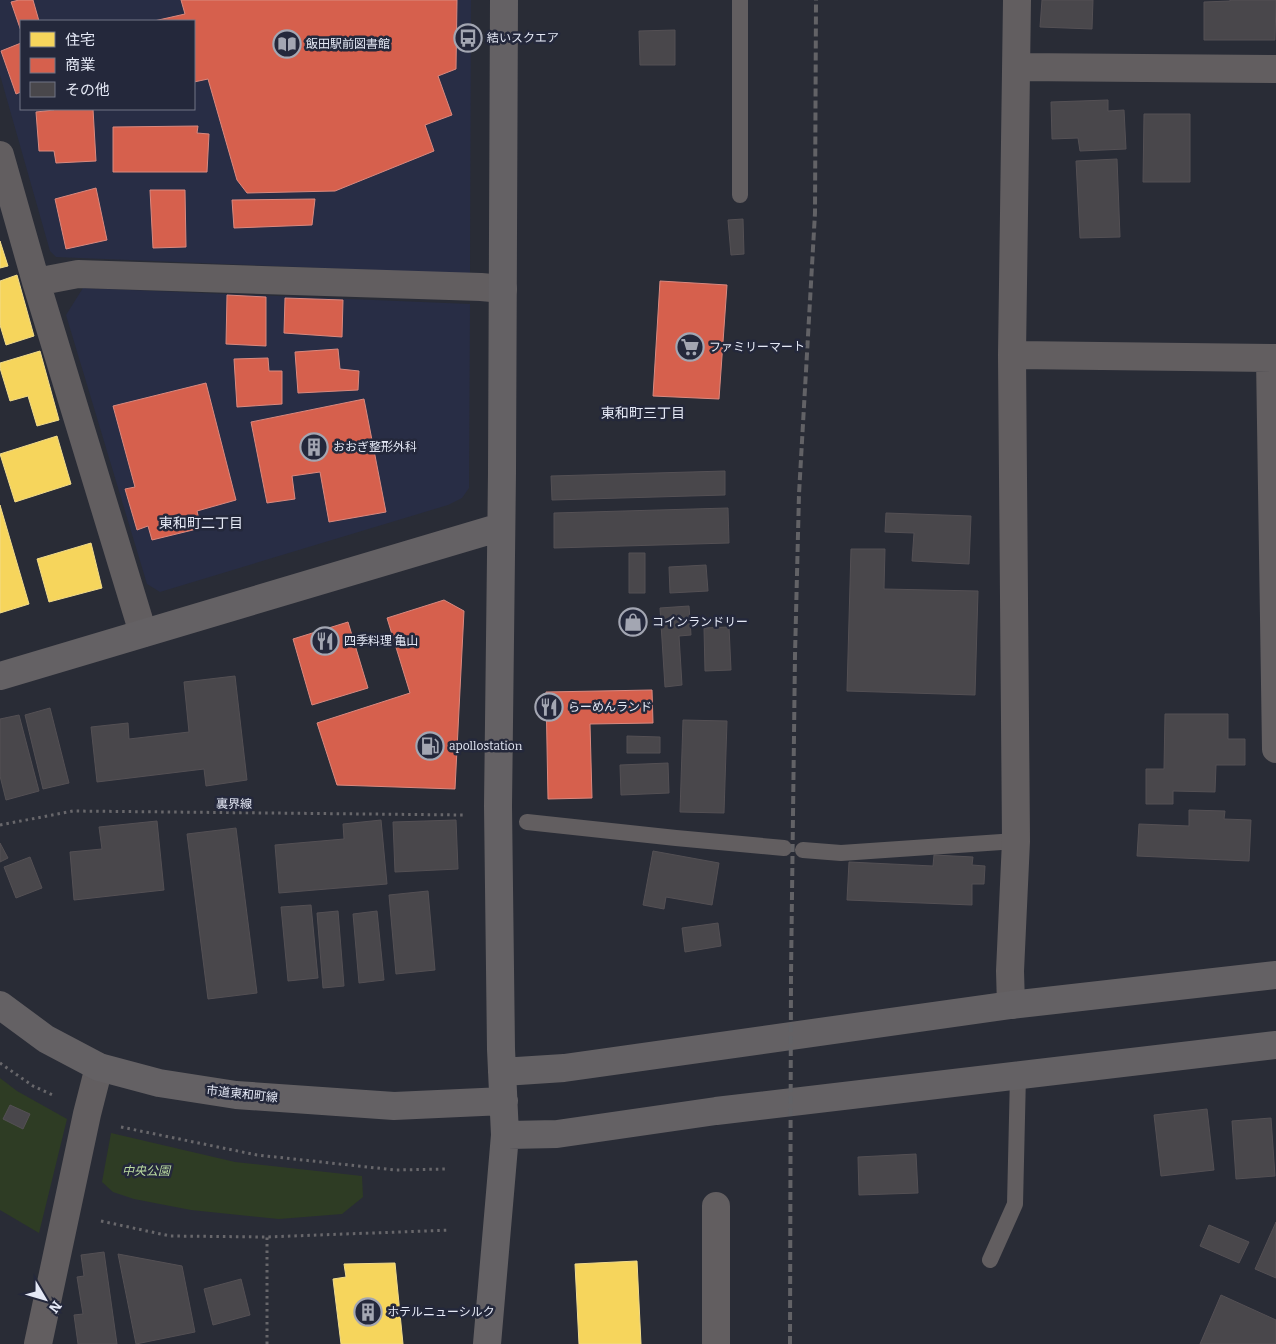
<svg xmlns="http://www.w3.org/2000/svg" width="1276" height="1344" viewBox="0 0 1276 1344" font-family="Bitter,'Noto Sans JP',serif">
<rect width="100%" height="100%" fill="#292c36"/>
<path fill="#282d45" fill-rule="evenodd" d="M0 0H471L470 274 56 257 50 251 0 75ZM21 21H194V109H21Z
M83 288 470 304 469 488 462 498 448 505 160 592 147 584 66 315Z"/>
<path fill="#2e3c24" d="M0 1078 17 1091 67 1119 39 1233 0 1210Z
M111 1133 235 1162 362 1176 363 1197 342 1214 279 1219 191 1210 134 1199 113 1192 102 1182Z"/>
<path fill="#f6d55c" stroke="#f1db8a" d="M0 241 8 266 0 268Z
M17 275 34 336 6 345 0 325V281Z
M40 351 59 420 37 426 28 396 10 401 0 368V363Z
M57 436 71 484 15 502 0 454Z
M0 505 29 604 0 613Z
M91 543 102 588 49 602 37 559Z
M637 1261 641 1344H579L575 1264Z
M395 1263 403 1344H341L333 1279 346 1277 344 1264Z"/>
<path fill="#d6604d" stroke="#da897f" d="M19 0H33L39 21H21V31L11 2Z
M181 0H457L456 69 438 76 452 115 425 125 434 151 335 191 247 193 237 180 208 79 194 82V21H154L185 14Z
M21 43V92L16 94 1 51Z
M54 109H93L96 161 56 163 54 151H39L36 112 54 110Z
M198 126 197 133 209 134 207 172H113V127Z
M96 188 107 240 66 249 55 199Z
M150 190H185L186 247 153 248Z
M315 199 312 225 234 228 232 200Z
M660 281 727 285 719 399 653 396Z
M227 295 266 297V346L226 344Z
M285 298 343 300 342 337 284 333Z
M338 349 340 369 359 371 358 390 298 393 295 352Z
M268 358 269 371H282V404L237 407 234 359Z
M206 383 236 500 197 511 201 528 152 540 148 526 137 530 125 489 135 487 113 406Z
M364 399 386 512 329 522 320 472 292 476 295 499 267 503 251 422Z
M444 600 464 611 455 789 337 785 317 723 410 693 387 618Z
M348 622 368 688 312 705 293 639Z
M652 690 653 723 590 724 592 798 548 799 546 692Z"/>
<path fill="#49474b" stroke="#545054" d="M1042 0H1093L1092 29 1040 27Z
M1230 0H1276L1275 40H1204V2L1230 1Z
M675 30V65H640L639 31Z
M1108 100V111L1124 110 1126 149 1080 151 1078 138 1052 139 1051 102Z
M1144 114H1190V182H1143Z
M1117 159 1120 237 1080 238 1076 161Z
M743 219 744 254 731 255 728 220Z
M725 471V495L552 500 551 476Z
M728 508 729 543 554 548V513Z
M886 513 971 516 969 564 912 561 914 533 885 532Z
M851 549H885L884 589 978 591 975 695 847 691Z
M629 553H645V593H629Z
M706 565 708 591 670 593 669 567Z
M689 606 691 635 679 636 682 685 665 687 660 608Z
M729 627 731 670 705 671 704 628Z
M235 676 247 780 206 786 204 769 97 782 91 727 128 723 129 739 189 732 184 682Z
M50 708 69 783 43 789 25 715Z
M1165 714H1228V739H1245V765H1216L1215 792 1173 791V804H1146V769H1164Z
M19 715 39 791 6 800 0 776V719Z
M683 720 727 721 724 813 680 812Z
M627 736 660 737V753H627Z
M668 763 669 793 621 795 620 765Z
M1189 810 1225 811 1224 819 1251 820 1249 861 1137 856 1139 824 1189 826Z
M381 820 387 884 279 893 275 845 344 839 343 824Z
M456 820 458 869 395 872 393 822Z
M157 821 164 890 74 900 70 852 102 849 99 827Z
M236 828 257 993 208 999 187 834Z
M0 843 8 858 0 862Z
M653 851 719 863 712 905 666 897 664 909 643 905Z
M934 855 973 857 972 865 985 866 984 884H972V905L847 900 849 862 933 866Z
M30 857 42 888 16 898 4 867Z
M428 891 435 970 396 974 389 895Z
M311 905 318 978 288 981 281 907Z
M338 911 344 986 323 988 317 913Z
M377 911 384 980 359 983 353 914Z
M718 923 721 946 685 952 682 928Z
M10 1105 30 1114 23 1129 3 1119Z
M1207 1109 1214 1170 1161 1176 1154 1115Z
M1271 1118 1275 1176 1236 1179 1232 1121Z
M916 1154 918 1193 859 1195 858 1157Z
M1276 1222V1278L1255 1269Z
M1209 1225 1249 1242 1239 1263 1200 1246Z
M104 1252 117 1344H78L74 1315 83 1314 77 1277 84 1276 81 1255Z
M118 1254 182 1266 195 1332 136 1344Z
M241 1279 250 1315 213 1325 204 1289Z
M1221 1295 1276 1320V1344H1200Z"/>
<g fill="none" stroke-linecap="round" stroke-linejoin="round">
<path stroke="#68676b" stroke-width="3" stroke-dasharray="2.5 4" stroke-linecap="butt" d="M0 825 73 811 464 815
M0 1063 33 1086 55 1096
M121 1127 257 1155 395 1170 445 1169
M101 1221 170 1236 267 1237 450 1230
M267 1344V1237"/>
<path stroke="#625e60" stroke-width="16" d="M740 195V0
M527 822 676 838 784 848
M803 850 841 853 1016 841
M990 1260 1015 1204 1018 1075"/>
<path stroke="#625e60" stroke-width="28" d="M1017 67 1276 69
M0 155 36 282 143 633
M36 282 78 274 481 287 503 289
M1012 355 1276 358
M1270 358 1276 749
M1011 1005 1010 971 1016 841 1012 355 1017 0
M716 1206V1344
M38 1344 87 1114 99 1067"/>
<path stroke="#646164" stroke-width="28" d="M0 676 501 527
M0 1005 46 1039 99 1067 159 1083 236 1095 394 1106 504 1101
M502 1072 564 1068 1011 1005 1276 975
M505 1135 557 1134 716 1111 1276 1045
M487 1344 505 1135 501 1049 498 806 502 473 504 0"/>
<path stroke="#626266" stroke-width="4" stroke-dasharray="8 4" stroke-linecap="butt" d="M790 1344 791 976 795 655 799 494 815 213 816 0"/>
</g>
<defs>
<g id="bus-ring" transform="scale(1.4375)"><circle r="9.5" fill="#24283b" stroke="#a3a6b2" stroke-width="1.5"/><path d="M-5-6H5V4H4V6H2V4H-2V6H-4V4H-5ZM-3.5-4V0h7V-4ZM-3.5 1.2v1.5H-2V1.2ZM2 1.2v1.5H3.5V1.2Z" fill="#a3a6b2"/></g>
<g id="library-ring" transform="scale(1.4375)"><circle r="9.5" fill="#24283b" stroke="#a3a6b2" stroke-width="1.5"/><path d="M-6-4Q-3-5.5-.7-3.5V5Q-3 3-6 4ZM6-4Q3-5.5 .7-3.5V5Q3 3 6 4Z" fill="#a3a6b2"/></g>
<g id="supermarket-ring" transform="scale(1.4375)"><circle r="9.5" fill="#24283b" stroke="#a3a6b2" stroke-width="1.5"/><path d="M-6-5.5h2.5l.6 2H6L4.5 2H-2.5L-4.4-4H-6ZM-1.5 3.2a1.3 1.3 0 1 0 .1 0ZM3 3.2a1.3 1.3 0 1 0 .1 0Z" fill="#a3a6b2"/></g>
<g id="building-ring" transform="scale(1.4375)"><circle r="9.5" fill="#24283b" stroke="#a3a6b2" stroke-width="1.5"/><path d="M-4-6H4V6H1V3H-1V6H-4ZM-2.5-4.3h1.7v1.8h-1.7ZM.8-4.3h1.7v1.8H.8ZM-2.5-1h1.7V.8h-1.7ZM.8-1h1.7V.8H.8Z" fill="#a3a6b2"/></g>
<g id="shop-ring" transform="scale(1.4375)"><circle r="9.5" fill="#24283b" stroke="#a3a6b2" stroke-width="1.5"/><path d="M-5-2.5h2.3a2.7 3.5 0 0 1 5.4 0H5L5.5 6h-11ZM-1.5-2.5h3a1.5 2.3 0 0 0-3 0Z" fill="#a3a6b2"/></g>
<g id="restaurant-ring" transform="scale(1.4375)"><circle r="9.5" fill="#24283b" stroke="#a3a6b2" stroke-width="1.5"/><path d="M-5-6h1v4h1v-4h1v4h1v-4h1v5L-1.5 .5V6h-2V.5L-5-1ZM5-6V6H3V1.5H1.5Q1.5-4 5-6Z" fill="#a3a6b2"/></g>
<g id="fuel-ring" transform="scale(1.4375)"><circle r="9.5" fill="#24283b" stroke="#a3a6b2" stroke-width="1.5"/><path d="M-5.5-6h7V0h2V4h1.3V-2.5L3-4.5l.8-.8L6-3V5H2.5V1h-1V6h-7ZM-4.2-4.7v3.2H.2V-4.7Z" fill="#a3a6b2"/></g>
</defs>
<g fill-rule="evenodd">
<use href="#bus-ring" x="468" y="38"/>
<use href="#library-ring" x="287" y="44"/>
<use href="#supermarket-ring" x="690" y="347"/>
<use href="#building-ring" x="314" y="447"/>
<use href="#shop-ring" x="633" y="622"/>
<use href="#restaurant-ring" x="325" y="641"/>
<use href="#restaurant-ring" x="549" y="707"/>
<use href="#fuel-ring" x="430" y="746"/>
<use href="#building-ring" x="368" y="1312"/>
</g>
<g text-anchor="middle" stroke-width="5" stroke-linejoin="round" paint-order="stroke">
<g font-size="12" fill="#e4e8f5" stroke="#24283b" text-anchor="start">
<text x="487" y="42">結いスクエア</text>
<text x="306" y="48">飯田駅前図書館</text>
<text x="709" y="351">ファミリーマート</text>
<text x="333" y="451">おおぎ整形外科</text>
<text x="652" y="626">コインランドリー</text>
<text x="344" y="645">四季料理 亀山</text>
<text x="568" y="711">らーめんランド</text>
<text x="449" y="750">apollostation</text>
<text x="387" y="1316">ホテルニューシルク</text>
</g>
<g font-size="12" fill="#e4e8f5" stroke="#24283b">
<text transform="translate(234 804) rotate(1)" y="4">裏界線</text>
<text transform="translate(242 1094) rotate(6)" y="4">市道東和町線</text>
</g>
<g font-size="12" font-style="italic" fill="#badaa0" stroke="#24283b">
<text x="146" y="1175">中央公園</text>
</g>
<g font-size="14" fill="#e4e8f5" stroke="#24283b">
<text x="643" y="418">東和町三丁目</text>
<text x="201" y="528">東和町二丁目</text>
</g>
</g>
<rect x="20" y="20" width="175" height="90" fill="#24283b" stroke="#717585"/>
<rect x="30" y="32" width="25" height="15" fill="#f6d55c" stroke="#717585"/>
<text x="65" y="45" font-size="15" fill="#e4e8f5">住宅</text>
<rect x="30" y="58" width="25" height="15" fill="#d6604d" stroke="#717585"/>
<text x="65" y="70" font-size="15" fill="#e4e8f5">商業</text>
<rect x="30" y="82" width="25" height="15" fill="#49474b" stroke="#717585"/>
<text x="65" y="95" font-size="15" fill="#e4e8f5">その他</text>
<g transform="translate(45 1299) rotate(128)" stroke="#24283b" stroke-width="4" paint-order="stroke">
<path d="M0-4L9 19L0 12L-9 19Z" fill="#e4e8f5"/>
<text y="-8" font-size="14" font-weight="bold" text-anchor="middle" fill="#e4e8f5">N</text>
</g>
</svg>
